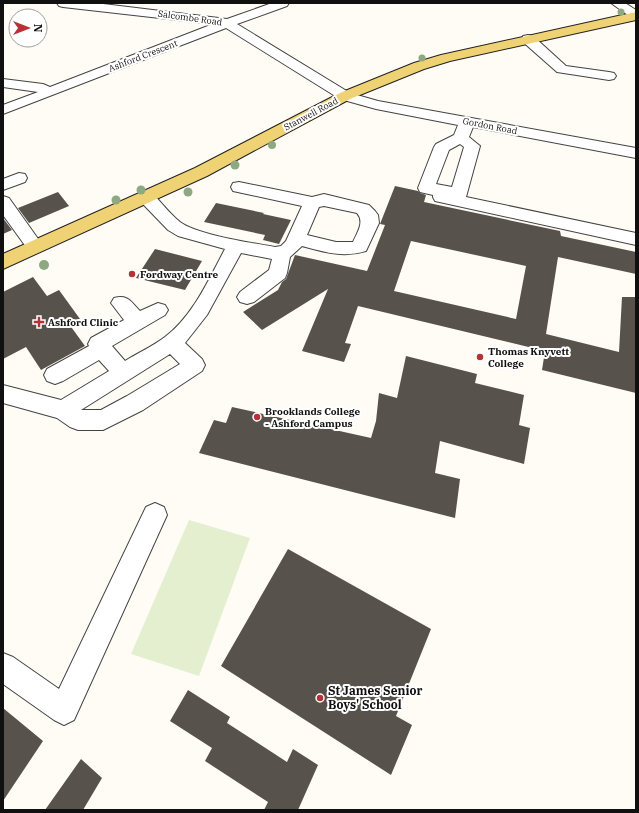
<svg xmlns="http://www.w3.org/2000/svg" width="639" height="813" viewBox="0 0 639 813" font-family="'IBM Plex Serif',serif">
<rect width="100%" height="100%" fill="#fefcf4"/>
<path fill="#e4efd0" d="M189 520 250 538 199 676 131 654Z"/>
<path fill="#58524d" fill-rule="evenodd" d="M395 186 418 191 420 193 426 195 424 202 560 231 561 236 636 252V274L558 257 546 334 619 352 622 297H636V393L542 370 545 351 358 306 345 343 351 344 344 362 302 351 328 289 262 330 243 312 278 290 282 282 286 279 295 255 367 271 385 225 380 224ZM411 241 526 266 516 319 394 291Z
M58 192 69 206 29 223 18 208Z
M216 203 264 213 263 214 291 220 279 244 263 240 265 235 204 222Z
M3 218 12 230 3 234Z
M155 249 202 261 185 290 136 278Z
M33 277 47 296 59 290 80 319 69 324 85 346 41 370 26 347 3 359V292Z
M406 356 477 374 475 383 524 395 519 425 530 428 524 464 440 441 435 473 460 479 455 518 199 453 214 420 226 423 232 407 371 438 376 421 379 393 397 398Z
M288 549 431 629 396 716 412 725 391 775 221 666Z
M188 690 230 717 227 723 287 762 293 749 318 765 298 810H264L268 802 205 761 212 748 170 721Z
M3 708 43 741 3 801Z
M81 759 102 778 83 810H45Z"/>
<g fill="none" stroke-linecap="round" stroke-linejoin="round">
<g stroke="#434343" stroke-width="2">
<path id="minor" d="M57 3H95L227 19 272 3H289L287 6 237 24 350 93 378 101 636 148V158L473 127 469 137 480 146 466 197 636 233V245L435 201 433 197V195L420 192 418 188 434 147 436 144 454 135 458 125 376 109 340 99 226 28 3 114V105L38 92 3 87V79L43 84 50 87 213 24 63 7 59 6ZM460 144 464 147 452 187 436 184 449 150Z
M611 3H625L636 10V19L632 18Z
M528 35 533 36 566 66 609 72 614 73 616 76 614 79 609 80 557 72 523 42 522 39 523 36Z
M19 173 25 174 27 178 25 182 3 190V179Z
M239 182 312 197 324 194 369 205 375 211 378 215 379 223 366 251C343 258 324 252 302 246L290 257 287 273 285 278 254 302 247 304 240 302 237 297 240 292 269 270 272 259 241 253 207 315 185 343 202 359 205 365 202 371 143 410 103 430H78L70 427 57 418 3 403V385L61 400 109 371 99 360 63 381 55 384 47 381 44 375 47 369 89 346 88 344 91 338 124 320 111 303 114 298C128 294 131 302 140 311L158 303 165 305 168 310 165 315 112 346 125 361C138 353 153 346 165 337 193 316 209 279 225 249L178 236 168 230 140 201 138 197 140 193 146 192 152 193C161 202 170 214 180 222 197 235 253 243 275 247L281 246 286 241 302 206 233 191 231 187 233 183ZM324 206 357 213C365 222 357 233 353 242H336L307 235 319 207ZM170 354 180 364 127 396 101 410H81Z
M3 196 9 198 41 243 44 247 41 251 35 253 29 251 3 215Z
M155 503 164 507 167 515 74 720 64 725 54 720 3 684V653L13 657 59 689 146 507Z"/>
</g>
<g stroke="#212121" stroke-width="2">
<path id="major" d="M636 12V20L450 61 424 69 350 99 207 176 3 269V254L195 168 340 93 414 63 441 55Z"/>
</g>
<use href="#minor" fill="#fff" fill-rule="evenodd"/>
<use href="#major" fill="#efd274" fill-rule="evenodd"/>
</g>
<g fill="#8da882">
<circle cx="621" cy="12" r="3.5"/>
<circle cx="422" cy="58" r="3.5"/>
<circle cx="272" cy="145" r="4"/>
<circle cx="235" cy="165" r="4.5"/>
<circle cx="141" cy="190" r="4.5"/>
<circle cx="188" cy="192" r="4.5"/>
<circle cx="116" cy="200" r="4.5"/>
<circle cx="44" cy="265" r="5"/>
</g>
<g fill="#b83136" stroke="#fff" stroke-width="1.5">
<circle cx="132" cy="274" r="4"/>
<path d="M37 316h4v4h4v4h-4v4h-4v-4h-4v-4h4z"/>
<circle cx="480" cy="357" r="4"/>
<circle cx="257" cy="417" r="4"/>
<circle cx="320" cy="698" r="4"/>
</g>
<g text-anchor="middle" stroke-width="4" stroke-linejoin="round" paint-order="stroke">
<g font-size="9" fill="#101010" stroke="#fff">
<text transform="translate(190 18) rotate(8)" y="3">Salcombe Road</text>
<text transform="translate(143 56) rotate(-21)" y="3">Ashford Crescent</text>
<text transform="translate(311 114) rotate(-28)" y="3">Stanwell Road</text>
<text transform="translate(490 126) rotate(11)" y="3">Gordon Road</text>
</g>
<g font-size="10" font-weight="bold" fill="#101010" stroke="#fff" text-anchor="start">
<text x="140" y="278">Fordway Centre</text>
<text x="48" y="326">Ashford Clinic</text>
<text x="488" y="355">Thomas Knyvett<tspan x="488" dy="12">College</tspan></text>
<text x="265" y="415">Brooklands College<tspan x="265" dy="12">- Ashford Campus</tspan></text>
</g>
<g font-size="12" font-weight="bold" fill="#101010" stroke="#fff" text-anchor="start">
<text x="328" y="695">St James Senior<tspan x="328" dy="14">Boys' School</tspan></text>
</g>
</g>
<rect width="639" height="813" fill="none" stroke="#101010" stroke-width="8"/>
<g transform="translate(28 28) rotate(90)"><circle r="19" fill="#ffffff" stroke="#9f9f9f"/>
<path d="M0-3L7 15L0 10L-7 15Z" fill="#b83136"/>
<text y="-6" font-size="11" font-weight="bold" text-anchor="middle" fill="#101010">N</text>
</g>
</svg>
